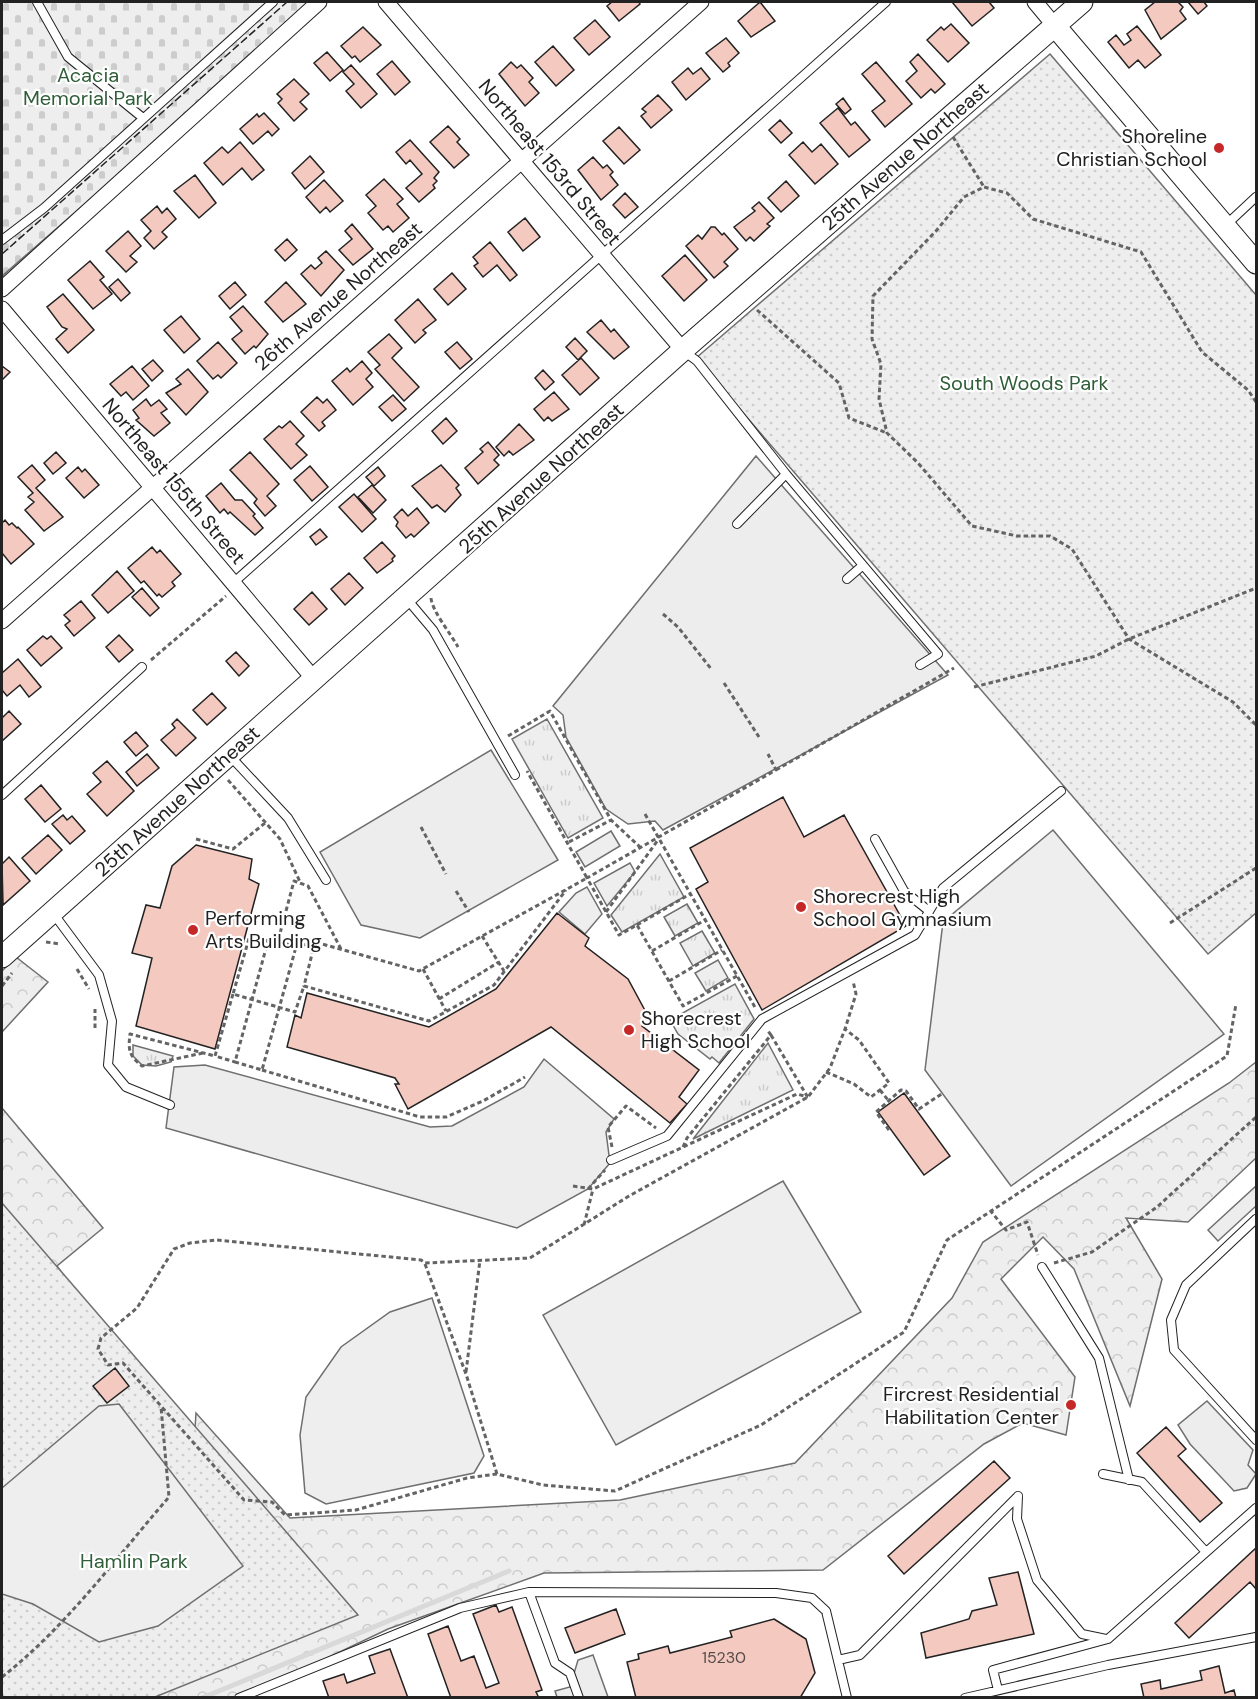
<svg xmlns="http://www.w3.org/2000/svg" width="1258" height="1699" viewBox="0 0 1258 1699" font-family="'DM Sans',sans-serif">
<defs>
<pattern id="grass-tufts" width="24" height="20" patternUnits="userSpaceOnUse" patternTransform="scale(1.5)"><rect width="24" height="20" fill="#eee"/><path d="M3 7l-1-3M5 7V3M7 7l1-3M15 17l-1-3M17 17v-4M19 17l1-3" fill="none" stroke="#ccc"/></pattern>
<pattern id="forest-crowns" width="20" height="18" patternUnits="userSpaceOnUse" patternTransform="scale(1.5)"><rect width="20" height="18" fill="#eee"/><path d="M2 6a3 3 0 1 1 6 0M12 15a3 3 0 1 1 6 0" fill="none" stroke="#ccc"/></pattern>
<pattern id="cemetery-stones" width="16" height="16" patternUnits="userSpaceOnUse" patternTransform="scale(1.5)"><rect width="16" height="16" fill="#eee"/><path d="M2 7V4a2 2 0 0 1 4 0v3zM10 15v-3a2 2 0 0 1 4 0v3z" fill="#ccc"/></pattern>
<pattern id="park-dots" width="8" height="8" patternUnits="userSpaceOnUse" patternTransform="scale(1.5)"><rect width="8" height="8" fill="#eee"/><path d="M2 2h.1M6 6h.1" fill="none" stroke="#ccc" stroke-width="1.8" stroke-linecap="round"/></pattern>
</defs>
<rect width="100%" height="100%" fill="#fff"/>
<path fill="url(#grass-tufts)" stroke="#6f6f6f" stroke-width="1.5" d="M547 719 603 818 568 838 512 739Z
M660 854 684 897 622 932 611 915Z
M687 904 698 923 675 936 664 917Z
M702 931 715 953 693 966 680 943Z
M718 960 728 978 706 991 695 973Z
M735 984 754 1019 719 1063 712 1057 710 1059 678 1034 670 1020Z
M768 1043 793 1090 693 1139Z
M133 1045 173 1056 171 1062 156 1066 142 1065 133 1056Z"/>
<path fill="url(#forest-crowns)" stroke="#6f6f6f" stroke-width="1.5" d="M16 957 48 982 2 1032V971Z
M1256 1062V1158L1188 1222 1126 1218 1162 1279 1130 1406 1074 1269 1043 1237 1001 1279 1075 1377 1066 1435 1023 1423 984 1444 823 1570 544 1573 388 1629 245 1697 2 1698 194 1445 196 1413 290 1518 620 1500 795 1463 952 1298 983 1242 1229 1083Z
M2 1108 103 1228 57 1266 83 1302 2 1238Z"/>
<path fill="url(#cemetery-stones)" stroke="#6f6f6f" stroke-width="1.5" d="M2 2H317L2 276Z"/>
<path fill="url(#park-dots)" stroke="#6f6f6f" stroke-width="1.5" d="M1050 54 1256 295V913L1208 954 696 358Z
M2 1203 358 1615 155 1697H2Z"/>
<path fill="#eee" stroke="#6f6f6f" stroke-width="1.5" d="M1053 830 1224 1034 1011 1186 925 1070 943 922Z
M611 831 620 846 585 867 576 852Z
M630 863 635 872 607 906 594 883Z
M587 887 602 914 585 934 559 912 576 893Z
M783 1181 861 1312 616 1445 543 1315Z
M432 1298 484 1456 474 1473 326 1504 305 1493 300 1435 306 1397 341 1347 390 1312Z
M119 1404 243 1566 158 1626 99 1642 33 1604 2 1594V1488L99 1406Z"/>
<path fill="#ededed" stroke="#6f6f6f" stroke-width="1.5" d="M756 456 948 675 663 830 655 821 628 824 606 809 566 737 563 715 553 706Z
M491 750 558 860 420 938 361 925 320 852Z
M544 1059 614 1119 606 1132 610 1163 588 1189 517 1228 166 1128 174 1067 205 1065 430 1127 452 1126 524 1087Z
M1256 1186V1206L1218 1241 1208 1230Z
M1207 1401 1253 1450 1248 1465 1256 1474 1247 1488 1234 1491 1190 1444 1178 1425Z
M593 1655 608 1697H557L555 1691 570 1687 578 1660Z"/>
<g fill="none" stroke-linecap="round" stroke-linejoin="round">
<path stroke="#d9d9d9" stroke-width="5" d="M202 1698 509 1571"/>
</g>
<path fill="#f3c9c0" stroke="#222" stroke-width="1.5" d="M612 2H639L640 4 619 21 607 6Z
M760 2 775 21 751 37 738 21Z
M952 2H989L994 8 972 26Z
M1155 2H1178L1183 7 1180 11 1186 19 1161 39 1145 10Z
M1188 2H1204L1207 6 1198 14Z
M595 20 610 37 589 55 574 38Z
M951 24 969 43 948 62 927 40 941 27 944 30Z
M1137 26 1161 55 1145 68 1138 60 1129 68 1108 42 1116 35 1124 45 1131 40 1127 34Z
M363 27 381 45 360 62 355 56 352 58 341 46Z
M726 38 739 53 728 63 730 66 723 72 706 53Z
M553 46 574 70 556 86 535 62Z
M327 52 343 70 330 81 314 63Z
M918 54 945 84 935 93 931 89 921 98 906 81 917 71 910 62Z
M392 61 410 82 395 95 377 74Z
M511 62 517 68 521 65 533 78 529 82 539 93 525 106 499 74Z
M876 62 912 104 885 127 872 111 885 101 862 74Z
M351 65 377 94 361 108 346 91 354 84 343 72Z
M688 68 693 74 701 68 710 79 686 100 672 82Z
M294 79 309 94 300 102 307 109 294 121 278 103 282 99 277 94Z
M658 95 672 110 651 128 641 116 646 112 642 109Z
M843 98 851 109 845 114 836 104Z
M838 108 851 125 855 122 870 140 849 157 820 123Z
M264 113 279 129 272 136 268 131 253 144 240 129 257 114 259 117Z
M780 120 792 133 781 143 769 130Z
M448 126 460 139 457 142 469 155 454 168 430 142Z
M619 127 640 150 624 164 603 141Z
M410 140 439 172 434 178 437 181 433 185 435 188 419 202 406 188 422 174 410 160 406 164 396 152Z
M240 142 264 170 252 180 242 168 223 185 204 163 222 147 228 153Z
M803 142 812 152 821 144 838 164 815 184 789 155Z
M310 156 324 172 305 189 292 173Z
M593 157 603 168 607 165 613 172 610 175 618 185 601 200 578 170Z
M195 175 216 203 199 218 174 191Z
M384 179 403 199 397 204 409 218 393 232 388 226 383 230 368 213 376 206 366 195Z
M324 180 343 201 330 212 326 207 320 213 306 197Z
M786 181 799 196 781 212 768 198Z
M625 193 638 207 625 218 613 205Z
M759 202 774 218 767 224 770 226 754 241 750 237 746 241 734 227 755 211 752 208Z
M157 206 162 213 167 208 176 219 162 232 167 237 154 249 144 238 151 231 141 220Z
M525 218 540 237 523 251 508 232Z
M352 224 373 249 353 265 339 250 352 239 345 231Z
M711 227H715L722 235 724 233 738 249 724 262 728 266 714 278 686 246 698 235 702 239Z
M128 231 141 246 130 256 137 262 126 272 106 251Z
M287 239 297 250 285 261 275 250Z
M490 242 517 275 510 281 497 265 483 277 474 266 478 263 473 257Z
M326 251 344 270 321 296 301 274 311 265 315 269 322 263 318 258Z
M685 255 707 280 684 301 662 276Z
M90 261 104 277 100 280 112 294 93 309 68 280Z
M452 273 466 289 448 305 434 289Z
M118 279 130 293 121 301 109 287Z
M235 282 246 295 230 309 219 296Z
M286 282 306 304 283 322 265 302Z
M63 294 94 330 68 353 56 339 67 329 62 327 47 307Z
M418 299 436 320 423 330 426 333 415 343 395 320Z
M243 306 268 334 256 348 254 346 245 354 232 339 242 331 230 317Z
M181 316 200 339 184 353 164 330Z
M601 320 611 332 614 329 629 347 614 359 587 332Z
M389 334 402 348 392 358 419 387 404 401 375 369 380 365 368 352Z
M575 338 587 351 578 360 566 347Z
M218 342 237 363 221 378 218 375 213 379 197 361Z
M457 342 472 359 460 369 445 352Z
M581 358 599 378 580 395 562 375Z
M153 360 163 371 152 381 142 369Z
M362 361 372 373 366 379 373 387 353 405 332 381 347 368 350 372Z
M2 366 10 372 2 380Z
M132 366 149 386 133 400 126 392 121 396 110 384Z
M188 369 208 392 186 415 166 393 181 384 176 379Z
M543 370 554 382 545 390 535 378Z
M554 392 569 409 552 421 548 417 544 421 534 409Z
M393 395 406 409 392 421 379 407Z
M317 397 323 403 327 399 336 410 322 422 325 426 319 431 301 412Z
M146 399 151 406 159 400 167 409 161 413 170 423 154 436 136 420 139 418 133 410Z
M446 418 457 431 443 444 432 431Z
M290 421 304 436 296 444 307 455 291 469 264 439 279 426 282 428Z
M519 424 534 440 513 455 509 451 504 456 496 447Z
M488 442 499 455 494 460 499 465 478 484 465 468 483 452 480 449Z
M56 452 66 463 53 474 44 463Z
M250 452 279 484 267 496 276 506 265 516 254 503 257 499 230 470Z
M32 465 45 480 36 488 63 517 44 531 25 510 34 502 28 497 33 493 18 477Z
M441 465 459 485 456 488 461 495 445 512 437 505 432 508 412 486Z
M310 466 328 487 312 501 294 480Z
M78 467 82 472 85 469 99 485 84 498 66 478Z
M378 467 385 476 374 486 366 477Z
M221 483 235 500H242L255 514 253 516 263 528 255 535 230 512 228 514 224 509 220 513 206 496Z
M372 485 386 500 373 513 358 497Z
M354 494 376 519 362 532 339 507Z
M417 508 429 523 414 537 411 534 406 538 396 526 398 522 394 517 402 509 408 516Z
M5 520 9 525 12 523 17 528 18 527 34 544 11 564 2 553V523Z
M320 529 327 537 316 545 310 537Z
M382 542 395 556 392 559 393 561 377 573 364 558Z
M152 547 157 553 160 550 181 574 172 582 175 586 162 597 159 594 157 596 144 581 141 583 128 568Z
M117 571 134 591 108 613 92 595Z
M349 573 363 588 345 605 331 589Z
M142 588 159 608 150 616 132 597Z
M312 592 327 609 309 625 294 609Z
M81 601 95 618 74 636 65 625 70 621 64 615Z
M119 635 133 650 119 662 106 647Z
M43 636 47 639 51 636 62 648 41 666 27 650Z
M236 652 249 666 239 676 226 661Z
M18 659 41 687 29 697 20 685 7 696 2 690V673Z
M212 693 226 708 207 725 193 710Z
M9 711 21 724 2 741V718Z
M177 719 196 738 176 756 161 740 175 728 172 724Z
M136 732 148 746 136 756 124 742Z
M147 754 159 768 137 786 126 772Z
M107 761 134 791 107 816 87 794 101 782 93 773Z
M41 785 61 809 45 822 25 799Z
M783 797 804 837 844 815 906 926 762 1010 696 889 708 882 690 848Z
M63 815 67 820 72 816 85 831 70 844 52 824Z
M48 835 62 850 36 874 22 858Z
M196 845 252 859 249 879 259 884 215 1049 136 1026 152 958 132 953 146 905 160 908 172 866Z
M9 857 30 881 3 905 2 864Z
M557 913 589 938 585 946 628 979 648 1016 642 1026 699 1070 679 1097 687 1104 670 1123 551 1027 408 1109 395 1084H399L395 1078 287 1047 295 1015 301 1018 307 993 429 1027 496 989Z
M904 1093 950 1156 924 1175 878 1112Z
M115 1368 129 1386 107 1403 93 1386Z
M1166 1427 1186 1449 1178 1456 1222 1503 1200 1522 1137 1453Z
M994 1461 1010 1478 904 1574 888 1556Z
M1256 1548V1589L1250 1582 1189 1638 1175 1623Z
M1018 1572 1034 1634 926 1658 921 1633 969 1619 972 1611 997 1605 989 1578Z
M496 1605 499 1612 512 1607 542 1690 536 1692 539 1698H451L428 1634 448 1626 461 1661 474 1656 486 1688 499 1683 473 1614Z
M616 1609 625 1634 575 1653 565 1628Z
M774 1619 806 1639 815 1673 800 1698H636L627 1662 639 1659 638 1654 668 1646 670 1653 732 1637 730 1631Z
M390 1649 408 1698H329L323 1681 344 1674 347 1683 375 1673 369 1656Z
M1219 1666 1225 1693 1234 1690 1236 1698H1144L1141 1684 1160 1680 1161 1689 1202 1680 1200 1671Z"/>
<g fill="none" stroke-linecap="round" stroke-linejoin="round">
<g stroke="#222" stroke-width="10">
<path id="lane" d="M37 2 68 57 143 118
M1226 225 1256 197
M2 240 44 208 273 2
M685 352 697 361 786 474 938 654 920 665
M737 524 786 474
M847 579 862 566
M233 583 886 2
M406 598 433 630 515 775
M230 756 288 818 326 880
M2 795 142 667
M875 839 904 891 929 911
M53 913 99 975 112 1021 108 1065 126 1087 170 1105
M611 1160 667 1136 762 1019 915 935 943 888 1061 791
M1256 1219 1186 1285 1171 1320 1174 1350 1256 1440
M1042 1267 1099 1358 1129 1480
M1103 1474 1142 1482 1206 1552
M1018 1496 1017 1519 1037 1580 1082 1634 1106 1639
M529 1592 555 1663 570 1673 579 1698
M838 1660 860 1655 1018 1496
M998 1690 993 1670 1108 1639 1256 1508
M239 1698 460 1608 529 1592 776 1593 812 1598 826 1611 847 1698
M965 1698 1108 1665 1256 1637"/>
</g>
<g stroke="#222" stroke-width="17">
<path id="street" d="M386 2 683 350
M1035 2 1055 26
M2 289 319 2
M2 309 314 679
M2 621 701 2"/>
</g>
<g stroke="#222" stroke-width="23">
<path id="secondary" d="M1055 26 1256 263
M2 957 683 350 1082 2"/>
</g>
<path stroke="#646464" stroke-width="3" stroke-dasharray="4.5 3" stroke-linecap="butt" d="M953 137 984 187
M757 310 839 383 849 418 887 433
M1256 402 1248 390 1202 352 1141 252 1033 219 1007 193 984 187 964 197 936 231 873 296 872 339 881 364 879 399 887 433 918 463 972 526 1017 536H1050L1072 549 1129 639 1233 702 1256 725
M431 598C432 611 451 634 458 647
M663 614 678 627 712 670
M151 660 226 596
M724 683 759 737
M974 687 1096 656 1129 639 1256 588
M508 736 550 711 611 820 641 848
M776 770 954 668
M228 780 280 839 301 884
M645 814 756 1009
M421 827 446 874
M196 839 233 849 265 823
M569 842 611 820
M456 891 469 912
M606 912 658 840
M1170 923 1256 868
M637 925 690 894
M482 936 504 971
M268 941 250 935 233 994 295 1012 304 986
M278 941H268L235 1062 262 1070 296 947
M46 942 60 944
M315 942 304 986 429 1021 494 985 566 890
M341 949 308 886 294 881 278 941 296 947 315 942 419 971 587 878 527 771
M652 951 705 920
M77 969 89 989
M423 969 446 1011
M737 976 683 1006 637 925 619 935 587 878 776 770 768 754
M669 981 722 950
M2 986 12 973
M233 994 215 1056 235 1062
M439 999 499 962
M95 1028V1009
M771 1035 807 1096
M203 1053 142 1066C129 1056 128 1050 130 1034L215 1056
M262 1070 420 1117H446L483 1101 525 1077
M826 1072 854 1084 871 1097 889 1083 859 1040 845 1029
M880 1090 888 1100
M889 1130 876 1112 901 1090 906 1091 919 1109 943 1093
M612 1147 608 1127 626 1106 656 1128
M683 1147 687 1138 771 1035 768 1031
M573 1186 593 1189 797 1094 808 1097
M588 1189 605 1170
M990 1210 1006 1230 1027 1222 1038 1255
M584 1225 593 1189
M1054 1263 1092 1252 1157 1207 1256 1117
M425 1264 466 1374 497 1474 543 1485 615 1491 761 1425 904 1332 947 1240 1227 1056 1236 1004
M466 1372 480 1260
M497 1474 467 1478 356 1510 285 1515 272 1502 244 1500 123 1363 108 1365 98 1349 101 1338 137 1308 174 1249 190 1243 216 1240 421 1260 425 1263 530 1258 629 1196 808 1097 830 1068 845 1029 856 994 853 981
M2 1677C66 1627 116 1558 169 1497L161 1407"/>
<use href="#lane" stroke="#fff" stroke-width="8"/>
<use href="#street" stroke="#fff" stroke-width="15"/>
<use href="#secondary" stroke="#fff" stroke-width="21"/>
<path stroke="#222" stroke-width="1.5" stroke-dasharray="8 3" stroke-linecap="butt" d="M2 254 287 2"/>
</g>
<g fill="#c62828" stroke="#fff" stroke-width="2">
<circle cx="1219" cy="148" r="6"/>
<circle cx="801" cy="907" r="6"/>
<circle cx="193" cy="930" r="6"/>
<circle cx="629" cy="1030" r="6"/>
<circle cx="1071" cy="1405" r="6"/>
</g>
<g text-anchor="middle" stroke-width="4.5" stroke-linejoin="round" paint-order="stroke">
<g font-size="16" fill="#564c4a">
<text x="724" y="1663">15230</text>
</g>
<g font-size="20" fill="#2f5e38" stroke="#fff">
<text x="88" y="82">Acacia<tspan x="88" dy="23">Memorial Park</tspan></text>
<text x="1024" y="390">South Woods Park</text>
<text x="134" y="1568">Hamlin Park</text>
</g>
<g font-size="20" fill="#222" stroke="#fff" text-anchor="start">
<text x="1207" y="143" text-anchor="end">Shoreline<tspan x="1207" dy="23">Christian School</tspan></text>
<text x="813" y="903">Shorecrest High<tspan x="813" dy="23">School Gymnasium</tspan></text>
<text x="205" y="925">Performing<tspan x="205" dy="23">Arts Building</tspan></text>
<text x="641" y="1025">Shorecrest<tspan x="641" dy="23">High School</tspan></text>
<text x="1059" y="1401" text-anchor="end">Fircrest Residential<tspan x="1059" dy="23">Habilitation Center</tspan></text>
</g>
<g font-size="20" fill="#222" stroke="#fff">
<text transform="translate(905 156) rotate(-41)" y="7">25th Avenue Northeast</text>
<text transform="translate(550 162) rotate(50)" y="7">Northeast 153rd Street</text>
<text transform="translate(338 296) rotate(-41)" y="7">26th Avenue Northeast</text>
<text transform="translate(541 478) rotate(-42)" y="7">25th Avenue Northeast</text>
<text transform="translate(174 481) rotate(50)" y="7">Northeast 155th Street</text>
<text transform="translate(177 801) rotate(-42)" y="7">25th Avenue Northeast</text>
</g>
</g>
<rect width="1258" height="1699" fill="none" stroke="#222222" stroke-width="6"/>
</svg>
